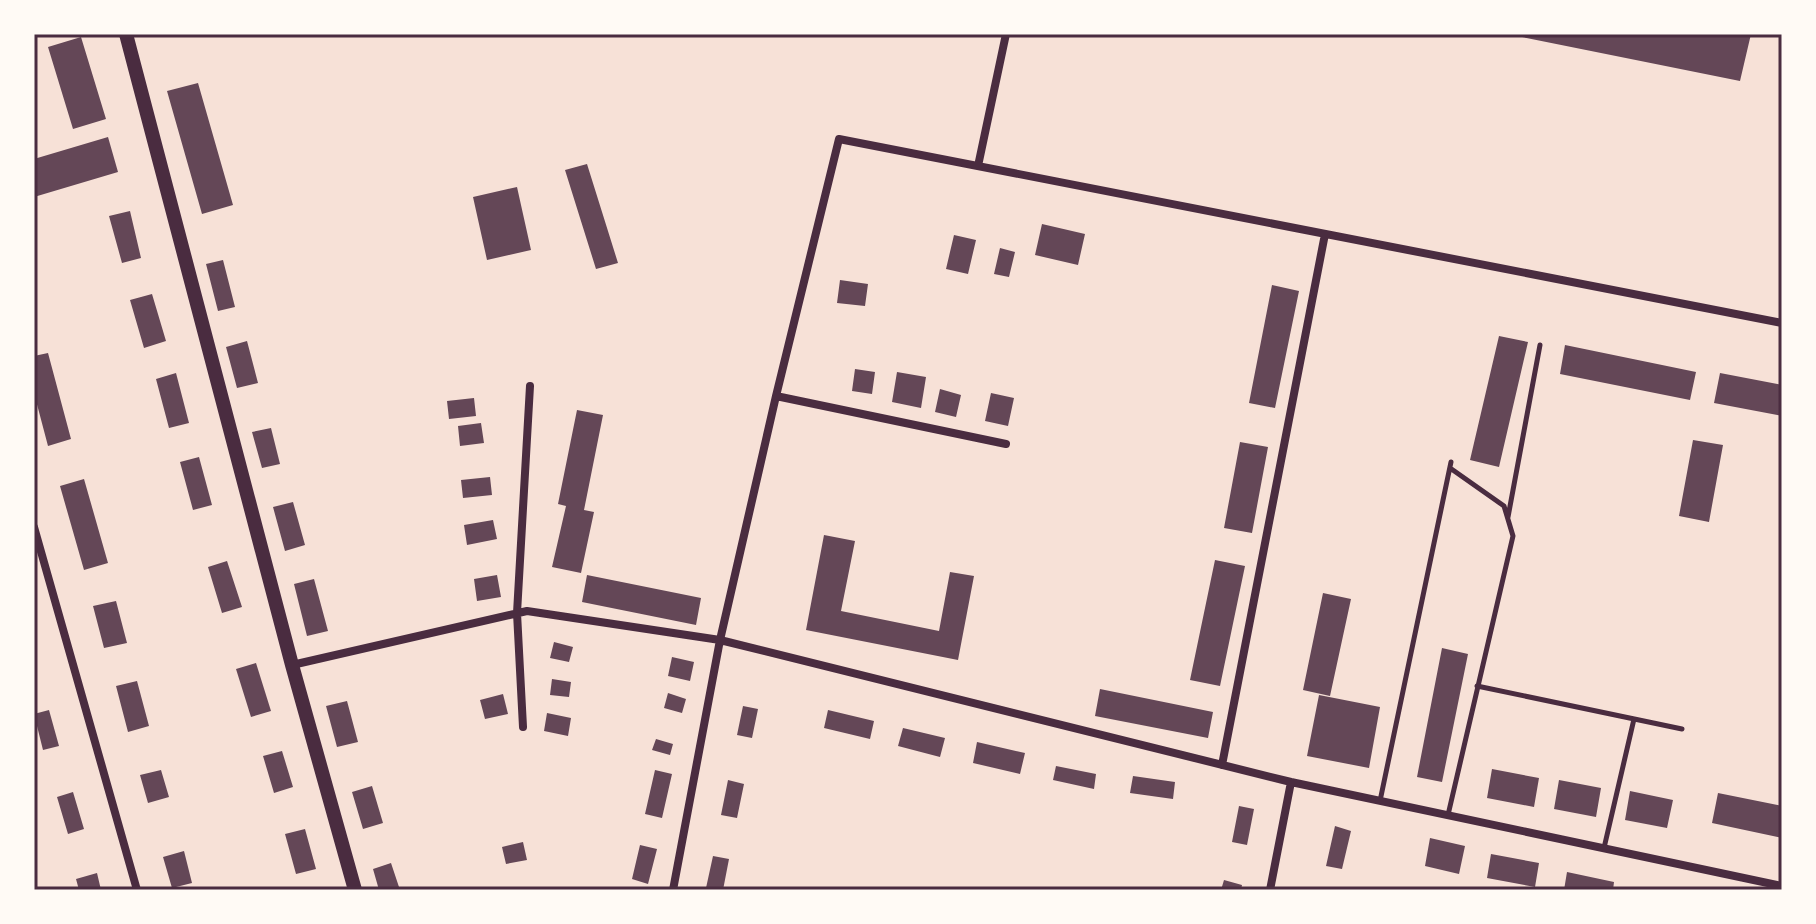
<svg xmlns="http://www.w3.org/2000/svg" width="1816" height="924" viewBox="0 0 1816 924" font-family="'Golos Text',sans-serif">
<rect width="100%" height="100%" fill="#f7e1d7"/>
<path fill="#644757" d="M1513 34H1751L1740 81 1512 35Z
M81 37 106 119 73 129 48 47Z
M198 83 233 205 202 214 167 91Z
M108 137 118 172 34 197V159Z
M587 164 618 263 596 269 565 170Z
M517 187 531 250 487 260 473 197Z
M130 211 141 258 122 263 109 216Z
M1042 224 1085 234 1078 265 1035 255Z
M954 235 976 240 968 274 946 269Z
M1000 248 1015 252 1009 277 994 274Z
M223 260 235 307 218 311 206 264Z
M840 280 868 284 865 306 837 303Z
M1272 285 1299 291 1275 408 1249 403Z
M152 294 166 341 144 348 130 300Z
M1499 336 1528 342 1499 467 1470 460Z
M247 341 258 383 237 388 226 347Z
M1565 345 1696 372 1690 400 1560 374Z
M48 353 71 439 48 446 34 393V356Z
M855 369 875 372 872 394 852 391Z
M897 372 926 377 921 408 892 402Z
M176 373 189 423 169 428 156 379Z
M1720 373 1782 385V416L1714 403Z
M940 389 961 395 956 417 935 412Z
M991 393 1014 398 1008 426 985 421Z
M474 398 476 416 449 419 447 401Z
M577 410 603 415 584 510 594 512 581 573 552 567 566 506 558 504Z
M481 423 484 443 460 446 458 426Z
M271 428 280 464 262 468 252 432Z
M1693 440 1723 445 1709 522 1679 516Z
M1240 442 1268 447 1252 533 1224 528Z
M199 457 212 505 193 510 180 462Z
M490 477 492 495 463 498 461 480Z
M84 479 108 563 84 570 60 486Z
M293 502 305 545 285 551 273 507Z
M493 520 497 539 467 545 464 525Z
M824 535 855 541 841 611 939 631 950 572 974 576 958 660 806 630Z
M1215 560 1245 566 1220 686 1190 680Z
M227 561 242 607 222 613 208 567Z
M497 575 501 597 477 601 474 579Z
M587 575 701 598 696 625 582 602Z
M314 579 328 631 307 636 294 584Z
M1323 593 1351 599 1330 696 1303 690Z
M116 601 127 643 104 648 93 606Z
M554 642 573 647 569 662 550 658Z
M1442 648 1468 654 1442 782 1417 777Z
M672 657 694 662 690 681 668 676Z
M256 663 271 711 251 717 236 669Z
M552 679 571 682 569 697 550 695Z
M137 681 149 726 128 732 116 686Z
M1100 689 1213 712 1208 738 1095 716Z
M668 693 686 699 682 713 664 708Z
M503 694 508 714 485 719 480 700Z
M1319 695 1380 707 1369 768 1307 756Z
M347 701 358 742 337 747 326 706Z
M743 706 758 709 752 738 737 735Z
M49 710 59 746 43 750 34 714Z
M828 710 874 721 870 739 824 728Z
M547 713 571 718 568 736 544 731Z
M903 728 945 738 940 757 898 746Z
M656 739 673 744 670 755 652 750Z
M977 742 1025 753 1020 774 973 763Z
M282 751 293 787 274 793 263 756Z
M1056 766 1096 774 1094 789 1053 780Z
M1492 769 1539 778 1534 807 1487 798Z
M161 770 169 797 148 803 140 775Z
M655 770 672 774 662 818 645 814Z
M1133 776 1175 782 1173 799 1130 793Z
M728 780 744 784 737 818 721 815Z
M1559 780 1601 788 1596 817 1554 809Z
M372 786 383 823 363 829 352 792Z
M1630 791 1673 800 1667 828 1625 820Z
M73 792 84 829 68 834 57 797Z
M1718 793 1782 806V838L1712 823Z
M1239 806 1254 809 1247 845 1232 842Z
M1335 826 1351 831 1342 869 1326 866Z
M305 829 316 869 296 874 285 834Z
M1430 838 1465 846 1459 874 1425 866Z
M523 842 527 860 506 864 502 847Z
M640 845 657 849 648 884 632 879Z
M184 851 192 883 172 888 163 857Z
M1491 854 1539 863 1535 887 1487 878Z
M713 856 729 859 723 890 706 888Z
M391 863 400 890H379L373 869Z
M1567 872 1614 882 1613 890H1564Z
M97 873 101 890H79L76 879Z
M1224 880 1242 885 1241 890H1221Z"/>
<g fill="none" stroke-linecap="round" stroke-linejoin="round">
<path stroke="#4a2c40" stroke-width="5" d="M1508 517 1540 345
M1477 686 1682 729
M1380 801 1451 462
M1448 815 1513 536 1504 506 1450 468
M1604 848 1634 719"/>
<path stroke="#4a2c40" stroke-width="8" d="M978 166 1006 34
M1782 323 839 139 776 396 720 640 1291 782 1782 886
M776 396 1006 444
M34 527 137 890
M292 665 527 611 720 640 673 890
M523 727 517 613 530 386
M1222 765 1325 234
M1270 890 1291 782"/>
<path stroke="#4a2c40" stroke-width="14" d="M126 34 292 665 355 890"/>
</g>
<rect width="1816" height="924" fill="none" stroke="#fffaf5" stroke-width="72"/>
<rect x="36" y="36" width="1744" height="852" fill="none" stroke="#4a2c40" stroke-width="3"/>
</svg>
